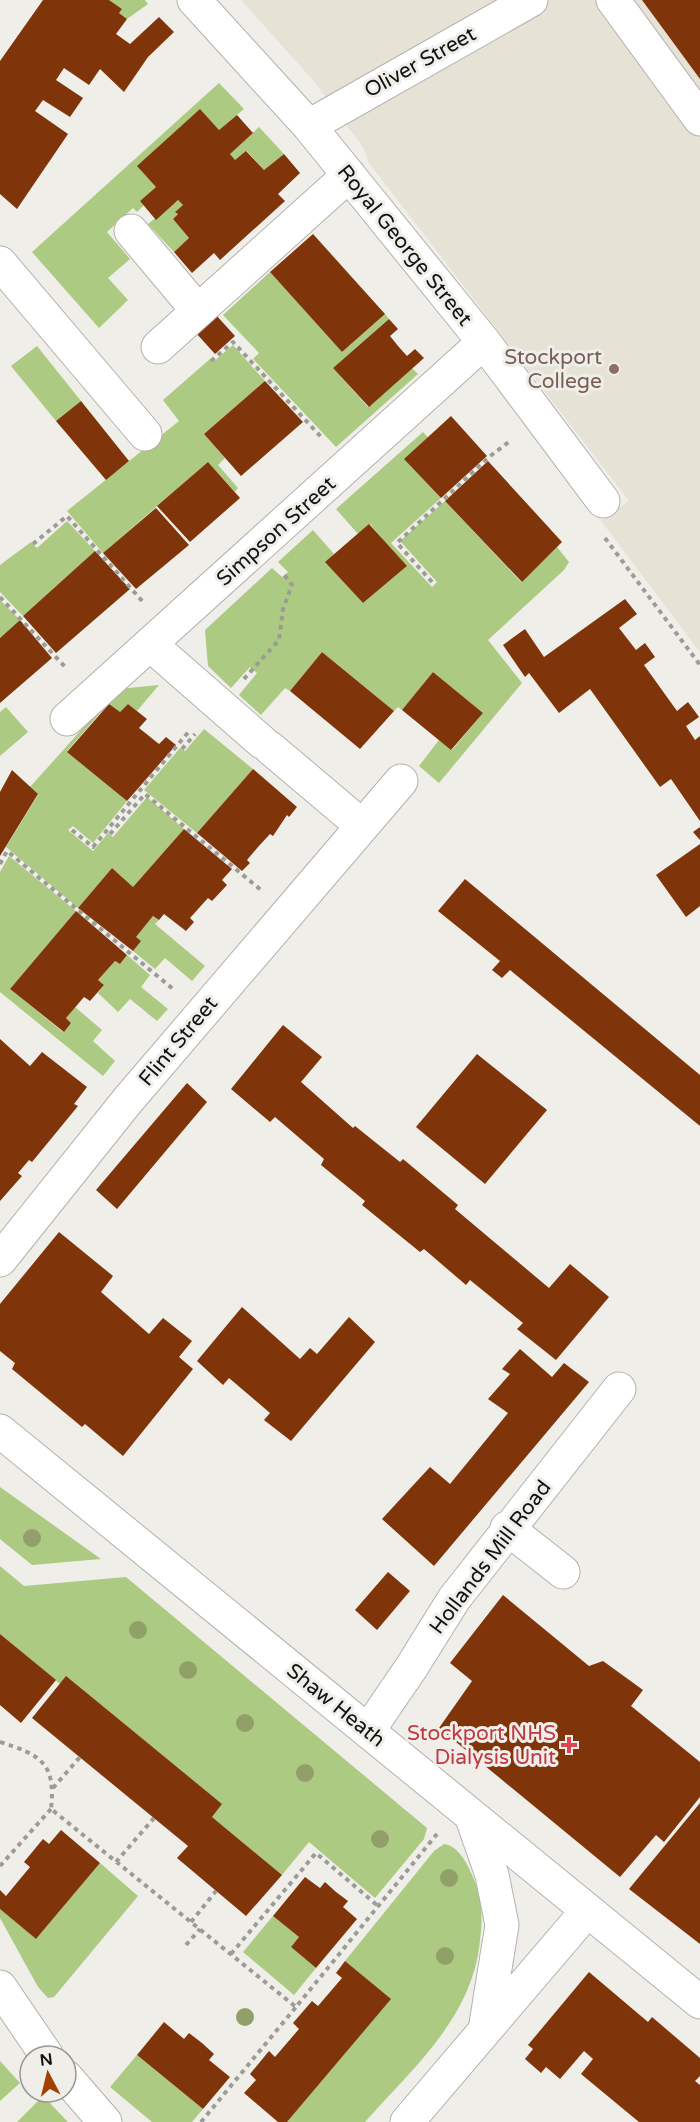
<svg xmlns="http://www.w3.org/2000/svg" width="700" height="2122" viewBox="0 0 700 2122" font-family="'Varela Round',sans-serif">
<rect width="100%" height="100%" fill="#efeee9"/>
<path fill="#e6e2d6" d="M241 0H700V652L601 521 629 501 369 163 363 147 312 79Z"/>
<path fill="#acca81" d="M109 0H145L148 4 127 19 119 13 122 9Z
M219 83 244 109 219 130 200 110 156 187 140 201 144 205 137 212 133 208 107 232 130 259 108 278 128 300 99 328 32 252Z
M259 127 284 154 264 170 247 151 235 160 230 154Z
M178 200 183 205 176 211 178 214 173 219 189 238 174 252 148 224Z
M270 272 342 352 385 314 389 319 333 368 368 407 412 368 418 374 336 447 253 359 259 353 223 315Z
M233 345 265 381 204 434 225 458 218 465 238 488 235 492 208 462 103 553 67 511 179 421 163 400 210 359 213 362Z
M37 346 81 401 56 421 11 366Z
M423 432 428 437 405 459 441 498 391 543 432 587 437 582 400 541 445 501 521 582 557 547 569 562 564 570 488 640 522 683 439 783 419 766 439 740 452 750 483 713 433 672 402 710 398 707 394 711 322 652 290 691 285 688 261 715 239 695 257 673 250 667 231 688 208 666 205 630 272 568 282 577 288 572 278 562 313 530 334 554 326 562 363 603 406 567 370 524 358 534 336 509Z
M67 521 95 551 23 616 0 592V565L31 542 37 548Z
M0 600 20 620 0 638Z
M159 685 137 711 128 704 120 712 108 704 67 751 127 801 93 843 73 826 68 830 93 851 108 833 113 837 147 797 184 829 133 887 112 868 78 908 6 847 38 795 30 787 118 689Z
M6 707 28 732 0 756V712Z
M204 729 253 769 197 833 144 790 180 748 185 751Z
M9 856 76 911 10 989 63 1032 71 1023 66 1018 75 1007 102 1030 93 1041 115 1061 103 1076 0 992V872Z
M153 916 159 920 155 924 205 966 192 981 165 958 155 969 133 951 136 937Z
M127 955 150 975 141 987 168 1009 157 1021 130 999 118 1012 98 993 104 985 98 980 115 961 120 964Z
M0 1487 101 1559 32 1565 0 1539Z
M0 1566 24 1586 126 1577 427 1828 424 1839 375 1898 309 1842 282 1875 212 1817 222 1804 66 1677 60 1684 0 1634Z
M444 1844C459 1846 468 1865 473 1877 482 1898 483 1918 480 1940 473 2017 413 2068 365 2122H287L390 1999 345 1961 434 1851Z
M100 1863 138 1896 54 1997 48 1998 38 1987 0 1918V1909L36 1939Z
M273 1916 299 1937 291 1947 316 1968 294 1995 243 1952Z
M137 2055 203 2109 192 2122H152L110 2087Z
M0 2061 20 2083 0 2101Z
M43 2096 68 2122H17Z"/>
<path fill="#803409" d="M43 0H109L122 9 119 13 127 19 116 34 130 44 159 17 174 32 148 57 124 92 100 69 89 85 64 68 56 80 83 98 70 117 43 100 35 111 68 134 17 209 0 194V61Z
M642 0H700V79Z
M200 109 219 130 237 115 253 133 230 154 235 160 246 151 264 170 284 154 300 173 278 194 285 201 220 260 214 253 192 273 174 252 189 238 173 219 178 214 175 212 183 205 178 200 156 220 140 201 156 187 137 166Z
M313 234 385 314 342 352 270 272Z
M216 315 235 336 215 354 196 333Z
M389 319 398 329 390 336 398 346 407 356 415 349 424 358 369 407 333 368Z
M265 381 303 422 241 476 204 434Z
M81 401 129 461 106 480 56 421Z
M451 416 487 456 441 498 404 459Z
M488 461 562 542 522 582 445 501Z
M208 462 240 498 190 542 157 506Z
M156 508 189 545 136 589 103 553Z
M369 524 407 566 363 603 325 562Z
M95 551 130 589 56 653 23 616Z
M625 599 637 614 619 628 636 650 645 643 655 657 644 665 677 711 688 702 699 717 686 726 695 740 700 736V821L671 779 660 787 590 689 559 713 529 673 525 677 503 645 525 629 544 657Z
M20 620 52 658 0 703V638Z
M322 652 394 711 360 749 290 691Z
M433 672 483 713 451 750 402 710Z
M109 704 120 712 128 704 147 719 139 728 159 744 166 737 176 745 127 801 67 752Z
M253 769 297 807 289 817 287 815 273 836 270 834 258 847 247 860 250 863 242 871 197 833Z
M12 770 38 794 0 856V792Z
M700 827V840L693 832Z
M184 829 232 869 222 880 227 885 212 901 208 898 190 918 194 922 186 931 164 914 159 920 153 916 136 937 141 941 133 951 78 908 112 868 133 887Z
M700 844V906L686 917 656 875Z
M465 879 700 1075V1126L510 970 502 978 492 970 500 961 438 911Z
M76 911 127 955 120 964 115 961 98 980 104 985 90 1001 84 997 66 1018 71 1023 64 1032 10 989Z
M283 1025 322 1057 301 1082 353 1128 355 1126 400 1162 403 1159 458 1205 455 1209 549 1288 570 1264 609 1297 556 1360 517 1329 523 1323 470 1280 466 1285 424 1249 420 1252 362 1205 365 1201 321 1165 324 1159 275 1117 270 1122 231 1089Z
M0 1039 30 1066 42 1052 87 1087 74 1104 78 1106 32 1162 29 1160 18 1173 22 1176 0 1201Z
M477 1054 547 1110 485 1184 416 1127Z
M187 1083 207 1102 117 1209 96 1190Z
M59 1232 113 1276 101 1292 149 1334 163 1318 192 1341 179 1357 193 1369 123 1456 85 1424 82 1427 12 1369 15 1363 0 1351V1304Z
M242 1307 300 1359 310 1348 317 1354 349 1317 375 1342 291 1441 264 1420 270 1413 229 1378 223 1385 197 1361Z
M520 1349 552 1377 564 1363 589 1382 434 1566 382 1519 430 1467 450 1484 508 1413 488 1399 510 1374 502 1369Z
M388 1572 410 1591 377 1630 355 1610Z
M503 1595 589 1666 603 1661 643 1690 631 1706 700 1762V1797L664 1842 656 1835 620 1877 439 1728 472 1681 450 1663Z
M0 1634 56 1680 21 1723 0 1705Z
M66 1676 222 1804 212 1817 282 1875 246 1916 177 1858 188 1846 32 1718Z
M700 1803V1944L629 1889Z
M61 1830 100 1863 36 1939 0 1909V1890L6 1896 30 1867 24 1862 43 1839 49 1844Z
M305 1877 320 1888 325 1882 336 1892 348 1901 343 1907 357 1919 316 1968 291 1947 299 1937 273 1916Z
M345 1961 391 1999 287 2122H278L244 2093 256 2080 250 2074 269 2051 275 2057 299 2029 293 2023 312 2001 318 2006 342 1978 336 1973Z
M589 1972 648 2022 652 2017 700 2058V2076L695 2081 700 2085V2122H639L581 2074 593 2059 584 2051 560 2079 546 2067 541 2073 525 2059 533 2049 528 2045Z
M164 2022 184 2039 189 2033 202 2043 214 2054 209 2060 230 2077 203 2109 137 2055Z"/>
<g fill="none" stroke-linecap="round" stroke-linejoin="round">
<g stroke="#b3b1ac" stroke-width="35">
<path id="minor" d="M194 0 309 126 484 342 603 501
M613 0 700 119
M309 126 531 0
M131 231 198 311
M0 263 145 434
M158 347 349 175
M151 645 262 742
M67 719 484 342
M270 748 361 825
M0 1260 128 1100 401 781
M507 1528 563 1572
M368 1731 411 1668 454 1599 619 1389
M472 1818 492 1875 502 1925 485 2030
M0 1987 47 2056
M66 2077 105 2122
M407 2122 587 1911"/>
</g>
<g stroke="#b3b1ac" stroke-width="35">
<path id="major" d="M0 1431 700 2002"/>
</g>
<path stroke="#9c9b97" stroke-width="4" stroke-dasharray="4.5 4.5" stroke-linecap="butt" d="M211 361 233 342 323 439
M605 538 700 665
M33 544 67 516 143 602
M432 582 397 543 489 457 510 441
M0 597 67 669
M244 679 279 640 283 609 292 585 283 573
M182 749 195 734
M72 830 93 847 190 730
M110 834 145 794 261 890
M0 864 7 851 173 989
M0 1742C41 1755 56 1763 51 1809L296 2007 437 1834
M53 1788 80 1757
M116 1862 154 1818
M0 1866 51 1809
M191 1922 216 1891
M186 1945 200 1929
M231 1954 316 1853 378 1906
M201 2122 296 2007"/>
<use href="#minor" stroke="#fff" stroke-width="33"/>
<use href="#major" stroke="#fff" stroke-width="33"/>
</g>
<g fill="#91a069">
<circle cx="32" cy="1538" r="9"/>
<circle cx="138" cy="1630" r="9"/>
<circle cx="188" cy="1670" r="9"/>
<circle cx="245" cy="1723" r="9"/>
<circle cx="305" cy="1773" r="9"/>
<circle cx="380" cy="1839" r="9"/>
<circle cx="449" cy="1878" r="9"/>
<circle cx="445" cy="1956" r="9"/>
<circle cx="245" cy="2017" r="9"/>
</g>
<circle fill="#8d6e63" stroke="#efeee9" stroke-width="2" cx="614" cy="369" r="6"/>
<path fill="#e0444e" stroke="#efeee9" stroke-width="2" d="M566 1736h6v6h6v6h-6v6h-6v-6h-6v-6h6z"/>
<g text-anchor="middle" stroke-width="6" stroke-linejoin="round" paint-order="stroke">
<g font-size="21" fill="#121210" stroke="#efeee9">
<text transform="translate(420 62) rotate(-29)" y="7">Oliver Street</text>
<text transform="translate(405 245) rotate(51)" y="7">Royal George Street</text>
<text transform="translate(276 531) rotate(-42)" y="7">Simpson Street</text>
<text transform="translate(178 1041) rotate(-50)" y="7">Flint Street</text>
<text transform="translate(490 1557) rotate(-53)" y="7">Hollands Mill Road</text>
<text transform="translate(336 1705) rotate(39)" y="7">Shaw Heath</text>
</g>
<g font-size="21" fill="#785e54" stroke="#efeee9" text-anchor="end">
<text x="602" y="364">Stockport<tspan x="602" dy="24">College</tspan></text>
</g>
<g font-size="21" fill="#be3a42" stroke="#efeee9" text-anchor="end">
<text x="556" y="1740">Stockport NHS<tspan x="556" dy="24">Dialysis Unit</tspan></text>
</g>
</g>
<g transform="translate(48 2074) rotate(353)"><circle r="28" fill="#efeee9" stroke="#979692" stroke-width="1.5"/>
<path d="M0-4.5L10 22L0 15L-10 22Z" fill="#a24002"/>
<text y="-9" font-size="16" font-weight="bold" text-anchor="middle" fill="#121210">N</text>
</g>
</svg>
